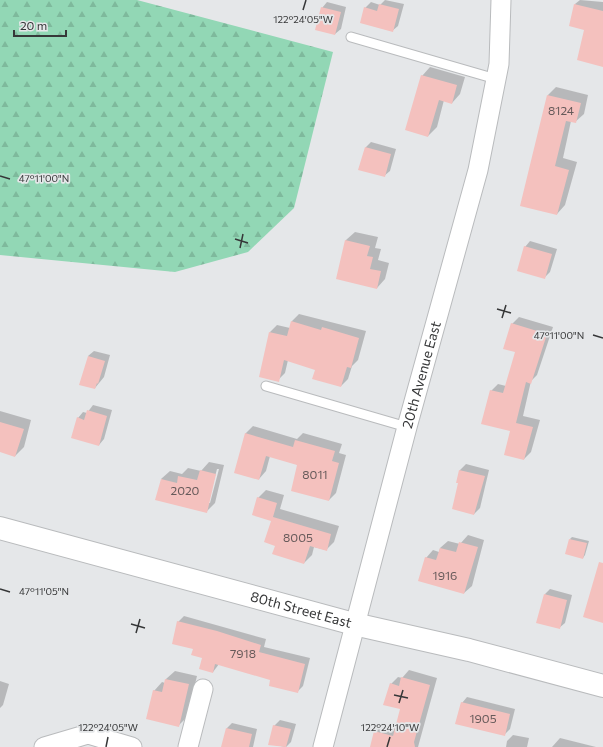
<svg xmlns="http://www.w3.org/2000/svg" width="603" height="747" viewBox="0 0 603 747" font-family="Commissioner,sans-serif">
<defs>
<pattern id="forest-firs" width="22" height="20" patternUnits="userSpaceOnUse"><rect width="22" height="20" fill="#92d7b5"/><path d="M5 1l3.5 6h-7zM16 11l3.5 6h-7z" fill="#7eb99c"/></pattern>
</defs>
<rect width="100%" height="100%" fill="#e5e7e9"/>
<path fill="url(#forest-firs)" d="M0 0H137L333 52 294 208 248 252 175 272 0 255Z"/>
<path fill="#0003" fill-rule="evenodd" d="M385 0 404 4 398 26 392 31 365 8 371 2 380 5Z
M580 0 603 2V66L575 4Z
M327 2 346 7 341 29 335 34 322 8Z
M430 67 465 77 460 94 452 103 444 100 437 127 428 136 422 76Z
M556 87 588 95 584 114 575 122 571 121 563 158 577 162 565 205 557 214 521 205 548 95Z
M371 142 396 149 390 171 384 176 359 169 366 147Z
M355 232 378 237 375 248 381 249 378 260 389 263 385 279 377 288 337 278 346 240Z
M530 241 557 249 550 272 544 278 525 247Z
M299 314 366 331 358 360 352 366 348 379 341 386 316 369 288 360 285 373 278 380 270 332 277 325 290 328 292 321Z
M519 317 553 327 537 375 531 381 523 416 540 420 531 452 524 459 491 391 498 384 506 386 516 352 512 324Z
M94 351 110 355 104 377 95 388 88 356Z
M93 405 112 410 104 439 99 445 78 418 83 412 87 413Z
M0 411 31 420 24 447 15 456 0 451Z
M253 426 297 439 303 433 342 444 339 453 346 455 336 493 329 500 299 465 270 456 266 471 259 479 245 434Z
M209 462 224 465 215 503 206 512 161 479 170 471 182 474 188 468 201 471ZM217 469H219L210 503H208Z
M466 464 489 470 480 508 474 514 459 482H457L460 470Z
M266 490 284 495 280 509 339 526 334 542 326 550 314 547 312 555 304 563 276 545 272 520 258 498Z
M468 535 484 540 472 586 464 593 426 558 433 550 439 552 440 548 448 541 460 544Z
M572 537 589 541 585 555 583 558 570 539Z
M550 589 572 595 565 623 559 628 545 594Z
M184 616 266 639 264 647 310 658 303 686 297 692 272 679 219 664 213 672 203 657 194 648 178 622Z
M409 670 437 678 418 747H371L375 732 382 725 396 728 401 709 391 684 398 677 402 678Z
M175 671 197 676 187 717 178 726 154 691 162 682 165 683 166 679Z
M0 681 9 684 3 705 0 708Z
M467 697 515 709 510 729 504 735 462 703Z
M280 720 296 724 291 742 286 747 270 744 274 726Z
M232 723 257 729 253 747H222L227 728Z
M513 735 529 738 527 747H506L507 741Z
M560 738 596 747H552Z"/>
<path fill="#f4c1be" d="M379 4 399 9 393 32 360 23 364 7 377 11Z
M574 4 603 11V67L577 60 584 30 569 26Z
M321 7 341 12 335 35 315 30Z
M421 75 457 85 452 104 439 100 428 137 405 130Z
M547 95 581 103 576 123 566 121 555 166 569 170 557 215 520 206Z
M365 147 391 154 385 177 358 170Z
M345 240 370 246 367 256 373 257 370 269 381 271 377 289 336 279Z
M524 246 552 254 545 279 517 271Z
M291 321 321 330 322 327 359 338 351 368 347 367 341 387 312 379 315 370 284 360 279 382 259 377 269 332 287 336Z
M511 323 547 334 531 384 526 382 516 423 533 427 524 460 504 455 510 431 481 424 490 390 503 393 515 352 503 349Z
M88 356 105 361 98 384 97 383 95 389 79 385Z
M87 410 107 416 99 446 71 438 77 417 84 420Z
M0 422 24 429 15 457 0 452Z
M245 433 293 447 295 440 335 451 332 461 339 463 329 501 291 491 297 465 266 456 259 480 234 473Z
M200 470 216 474 207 513 155 500 161 479 177 483 178 476 197 480Z
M459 470 485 476 474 515 452 509 458 483H456Z
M257 497 277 503 273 517 331 534 327 551 310 546 304 564 272 554 275 546 264 542 271 521 252 515Z
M569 539 587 543 583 559 565 554Z
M459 542 478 547 464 594 418 581 425 557 436 560 440 548 456 552Z
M599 562 603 563V623L583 617Z
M544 594 567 600 560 629 536 623Z
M177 621 217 631 261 645 259 652 305 664 298 693 269 686 270 680 215 664 213 673 199 669 202 658 191 655 193 649 172 644Z
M401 677 430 685 414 742 415 747H370L374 731 393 736 400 709 383 705 390 683 399 686Z
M165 679 189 684 179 727 146 719 153 690 162 692Z
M461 702 510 714 505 736 455 724Z
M273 725 291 729 286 747 268 745Z
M226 728 252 734 249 747H221Z"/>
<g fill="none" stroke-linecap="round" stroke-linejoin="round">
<g stroke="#b9bbbd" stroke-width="11">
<path id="lane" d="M351 37 496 79
M266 386 407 427"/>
</g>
<g stroke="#b9bbbd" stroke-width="21">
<g id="street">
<path d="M44 747 88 734 132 747"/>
<path d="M188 747 203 689"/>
<path id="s1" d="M323 747 407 427 478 170 499 64 501 0"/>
</g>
</g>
<g stroke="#b9bbbd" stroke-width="24">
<g id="secondary">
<path id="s2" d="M0 528 354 624 469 650 603 686"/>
</g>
</g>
<use href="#lane" stroke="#fff" stroke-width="9"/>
<use href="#street" stroke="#fff" stroke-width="19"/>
<use href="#secondary" stroke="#fff" stroke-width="22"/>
</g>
<path fill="none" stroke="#363738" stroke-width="1.5" d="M303 10 306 0M0 176 10 179M235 239 248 243M240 248 243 234M497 309 511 313M502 318 506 305M593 335 603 338M0 589 10 592M131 624 145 628M136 633 140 619M394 695 408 698M399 703 403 690M106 747 108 737M387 747 390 737"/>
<g text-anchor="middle" stroke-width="3.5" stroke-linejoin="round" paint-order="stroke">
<g font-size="12" fill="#665a5a">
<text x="561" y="115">8124</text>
<text x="315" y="479">8011</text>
<text x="185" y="495">2020</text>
<text x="298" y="542">8005</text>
<text x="445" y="580">1916</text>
<text x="243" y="658">7918</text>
<text x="483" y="723">1905</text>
</g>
<g font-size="14" fill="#363738" stroke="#e5e7e9">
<text dy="5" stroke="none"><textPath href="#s1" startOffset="385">20th Avenue East</textPath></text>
<text dy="5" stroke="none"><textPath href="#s2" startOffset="312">80th Street East</textPath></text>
</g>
</g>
<g font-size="10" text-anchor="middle" fill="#363738" stroke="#e5e7e9" stroke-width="3.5" stroke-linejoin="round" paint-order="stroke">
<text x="303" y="23">122°24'05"W</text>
<text x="44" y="182">47°11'00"N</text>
<text x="559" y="339">47°11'00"N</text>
<text x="44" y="595">47°11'05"N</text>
<text x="108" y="731">122°24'05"W</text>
<text x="390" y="731">122°24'10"W</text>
</g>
<path d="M14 30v6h52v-6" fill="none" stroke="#363738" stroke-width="2"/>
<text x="20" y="30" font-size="12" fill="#363738" stroke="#e5e7e9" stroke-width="3" paint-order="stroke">20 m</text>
</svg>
